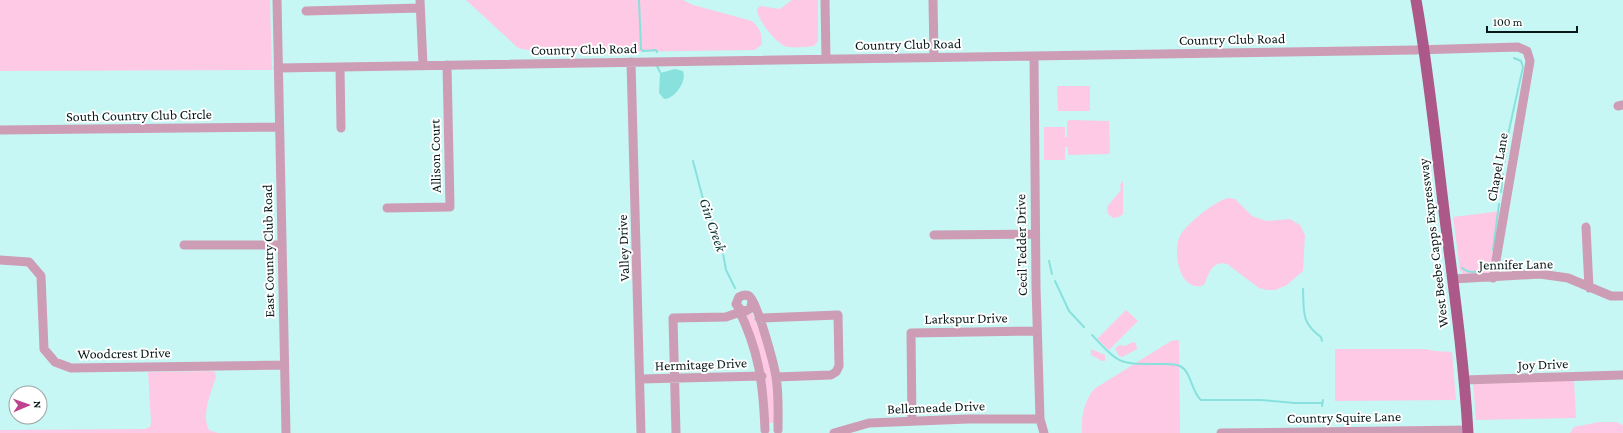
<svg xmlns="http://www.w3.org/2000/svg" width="1623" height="433" viewBox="0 0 1623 433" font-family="'Crimson Pro',serif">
<rect width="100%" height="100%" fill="#c6f7f4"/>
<path fill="#fdc9e4" d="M0 0H270L272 70 0 71Z
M466 0H683L693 5 752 21C760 28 762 34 762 44L755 50 543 53 518 48Z
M792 0H818V41L814 46C806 47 797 48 788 47 778 46 757 20 757 9L760 6 780 9Z
M1057 86H1090V111H1058Z
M1069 120 1109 121 1110 153 1108 154 1070 155 1068 154V147H1065V160H1044V127H1065V137H1067V122Z
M1123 181V214L1119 217 1113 218 1108 214 1107 207 1121 190 1120 185Z
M1228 198 1235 199 1252 216 1266 221 1290 219 1300 225 1305 235 1303 271 1287 285 1275 290H1267L1259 288 1227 264C1212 260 1209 274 1204 285 1180 294 1172 252 1180 236 1186 224 1215 201 1228 198Z
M1502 211 1493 269 1488 274H1463L1460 270 1453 217Z
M1126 310 1138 321 1109 350 1097 339Z
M752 313 763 340 774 379 775 423H769L746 317V315Z
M1178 340 1179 342 1180 433H1082C1081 416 1084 402 1094 389L1171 341Z
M1133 342 1136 343 1137 349 1122 357 1119 356 1115 348 1120 345 1125 346Z
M1091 349 1105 355V361H1102L1091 355Z
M1335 349H1425L1435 351 1452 352 1456 400 1335 401Z
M211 371 215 372 216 377C211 393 201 415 209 430L218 433H0V430L145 429 150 427 151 422 148 372Z
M1574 379 1576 418 1476 420 1473 381Z
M1599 422H1617L1623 425V433H1570L1574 427Z"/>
<path fill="#88e1dd" d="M675 69 683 71C687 81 675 99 664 99L659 93 660 73Z"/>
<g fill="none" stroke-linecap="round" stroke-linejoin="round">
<path stroke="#88e1dd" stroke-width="2" d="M639 0 641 49 643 51 656 50 657 52
M657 66 660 72
M1507 139 1523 67 1521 61 1514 58
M693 161 703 199 721 242 726 270 735 288
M1504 164 1507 145
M1501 192 1503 174
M1493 250 1499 204
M1049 261 1052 274
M1462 268C1470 275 1487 272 1492 262
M1055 281 1069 311 1084 327
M1303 289C1304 312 1301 323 1321 337L1322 341
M1092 335C1120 365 1119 364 1159 364 1166 364 1174 363 1180 366 1192 372 1191 392 1201 400H1261L1295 403H1322
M1322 406 1323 400"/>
<path stroke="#cd9db6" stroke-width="9" d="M277 0 286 433
M420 0 423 65
M825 0 826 59
M933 0 934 57
M306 11 420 8
M1034 56 1036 287 1040 419 1044 433
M631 62 641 433
M340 67 341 128
M278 68 1415 50 1518 47 1527 51 1530 61 1493 278
M1618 106 1623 105
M0 130 279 127
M387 208 450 207 447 65
M1586 227 1589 288
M934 235 1035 234
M184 245H282
M0 260 29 262 41 276 44 349 55 362 71 368 284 365
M1453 279 1540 274 1568 278 1611 296H1623
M752 300 751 308 746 311 741 310 736 304 739 297C743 295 747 294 750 297 758 305 774 364 776 377 779 394 778 412 778 430
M738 308C759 351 763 382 765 430
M759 318 838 315 839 366 836 372 831 375 776 377
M641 379 762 376
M1464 380 1623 375
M912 421 911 333 1037 331
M676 433 673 318 726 317 740 312
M834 433 869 423 968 419H1040
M1221 433 1468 430"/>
<path stroke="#ac5889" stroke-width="11" d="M1416 0C1429 73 1436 146 1445 219 1454 290 1464 362 1468 433"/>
</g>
<g text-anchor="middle" stroke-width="4" stroke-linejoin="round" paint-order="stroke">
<g font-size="14" fill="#071a19" stroke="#fff">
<text transform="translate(1232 39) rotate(-1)" y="5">Country Club Road</text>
<text transform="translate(908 44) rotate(-1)" y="5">Country Club Road</text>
<text transform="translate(584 49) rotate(-1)" y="5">Country Club Road</text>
<text transform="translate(139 115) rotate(-1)" y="5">South Country Club Circle</text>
<text transform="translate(435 156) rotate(-91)" y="5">Allison Court</text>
<text transform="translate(1497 167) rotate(-80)" y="5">Chapel Lane</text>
<text transform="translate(1433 243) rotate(-97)" y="5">West Beebe Capps Expressway</text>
<text transform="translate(1021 245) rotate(-91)" y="5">Cecil Tedder Drive</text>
<text transform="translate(623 248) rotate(-92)" y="5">Valley Drive</text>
<text transform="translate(268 251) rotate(-91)" y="5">East Country Club Road</text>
<text transform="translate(1516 264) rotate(-1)" y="5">Jennifer Lane</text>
<text transform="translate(966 318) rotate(-1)" y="5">Larkspur Drive</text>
<text transform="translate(124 353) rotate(-1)" y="5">Woodcrest Drive</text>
<text transform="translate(701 364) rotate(-2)" y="5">Hermitage Drive</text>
<text transform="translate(1543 364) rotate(-2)" y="5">Joy Drive</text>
<text transform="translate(936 407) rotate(-2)" y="5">Bellemeade Drive</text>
<text transform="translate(1344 417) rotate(-1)" y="5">Country Squire Lane</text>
</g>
<g font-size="15" font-style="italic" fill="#0f3a39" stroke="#fff">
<text transform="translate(713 225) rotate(71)" y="5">Gin Creek</text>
</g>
</g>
<g transform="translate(28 405) rotate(88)"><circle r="19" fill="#ffffff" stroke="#9ca3a3"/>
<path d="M0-3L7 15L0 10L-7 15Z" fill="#bf4290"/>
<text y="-6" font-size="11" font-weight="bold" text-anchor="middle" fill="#071a19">N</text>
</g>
<path d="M1487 26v6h90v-6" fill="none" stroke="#071a19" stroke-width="2"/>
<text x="1493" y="26" font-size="12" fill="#071a19" stroke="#ffffff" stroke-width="3" paint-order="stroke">100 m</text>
</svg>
